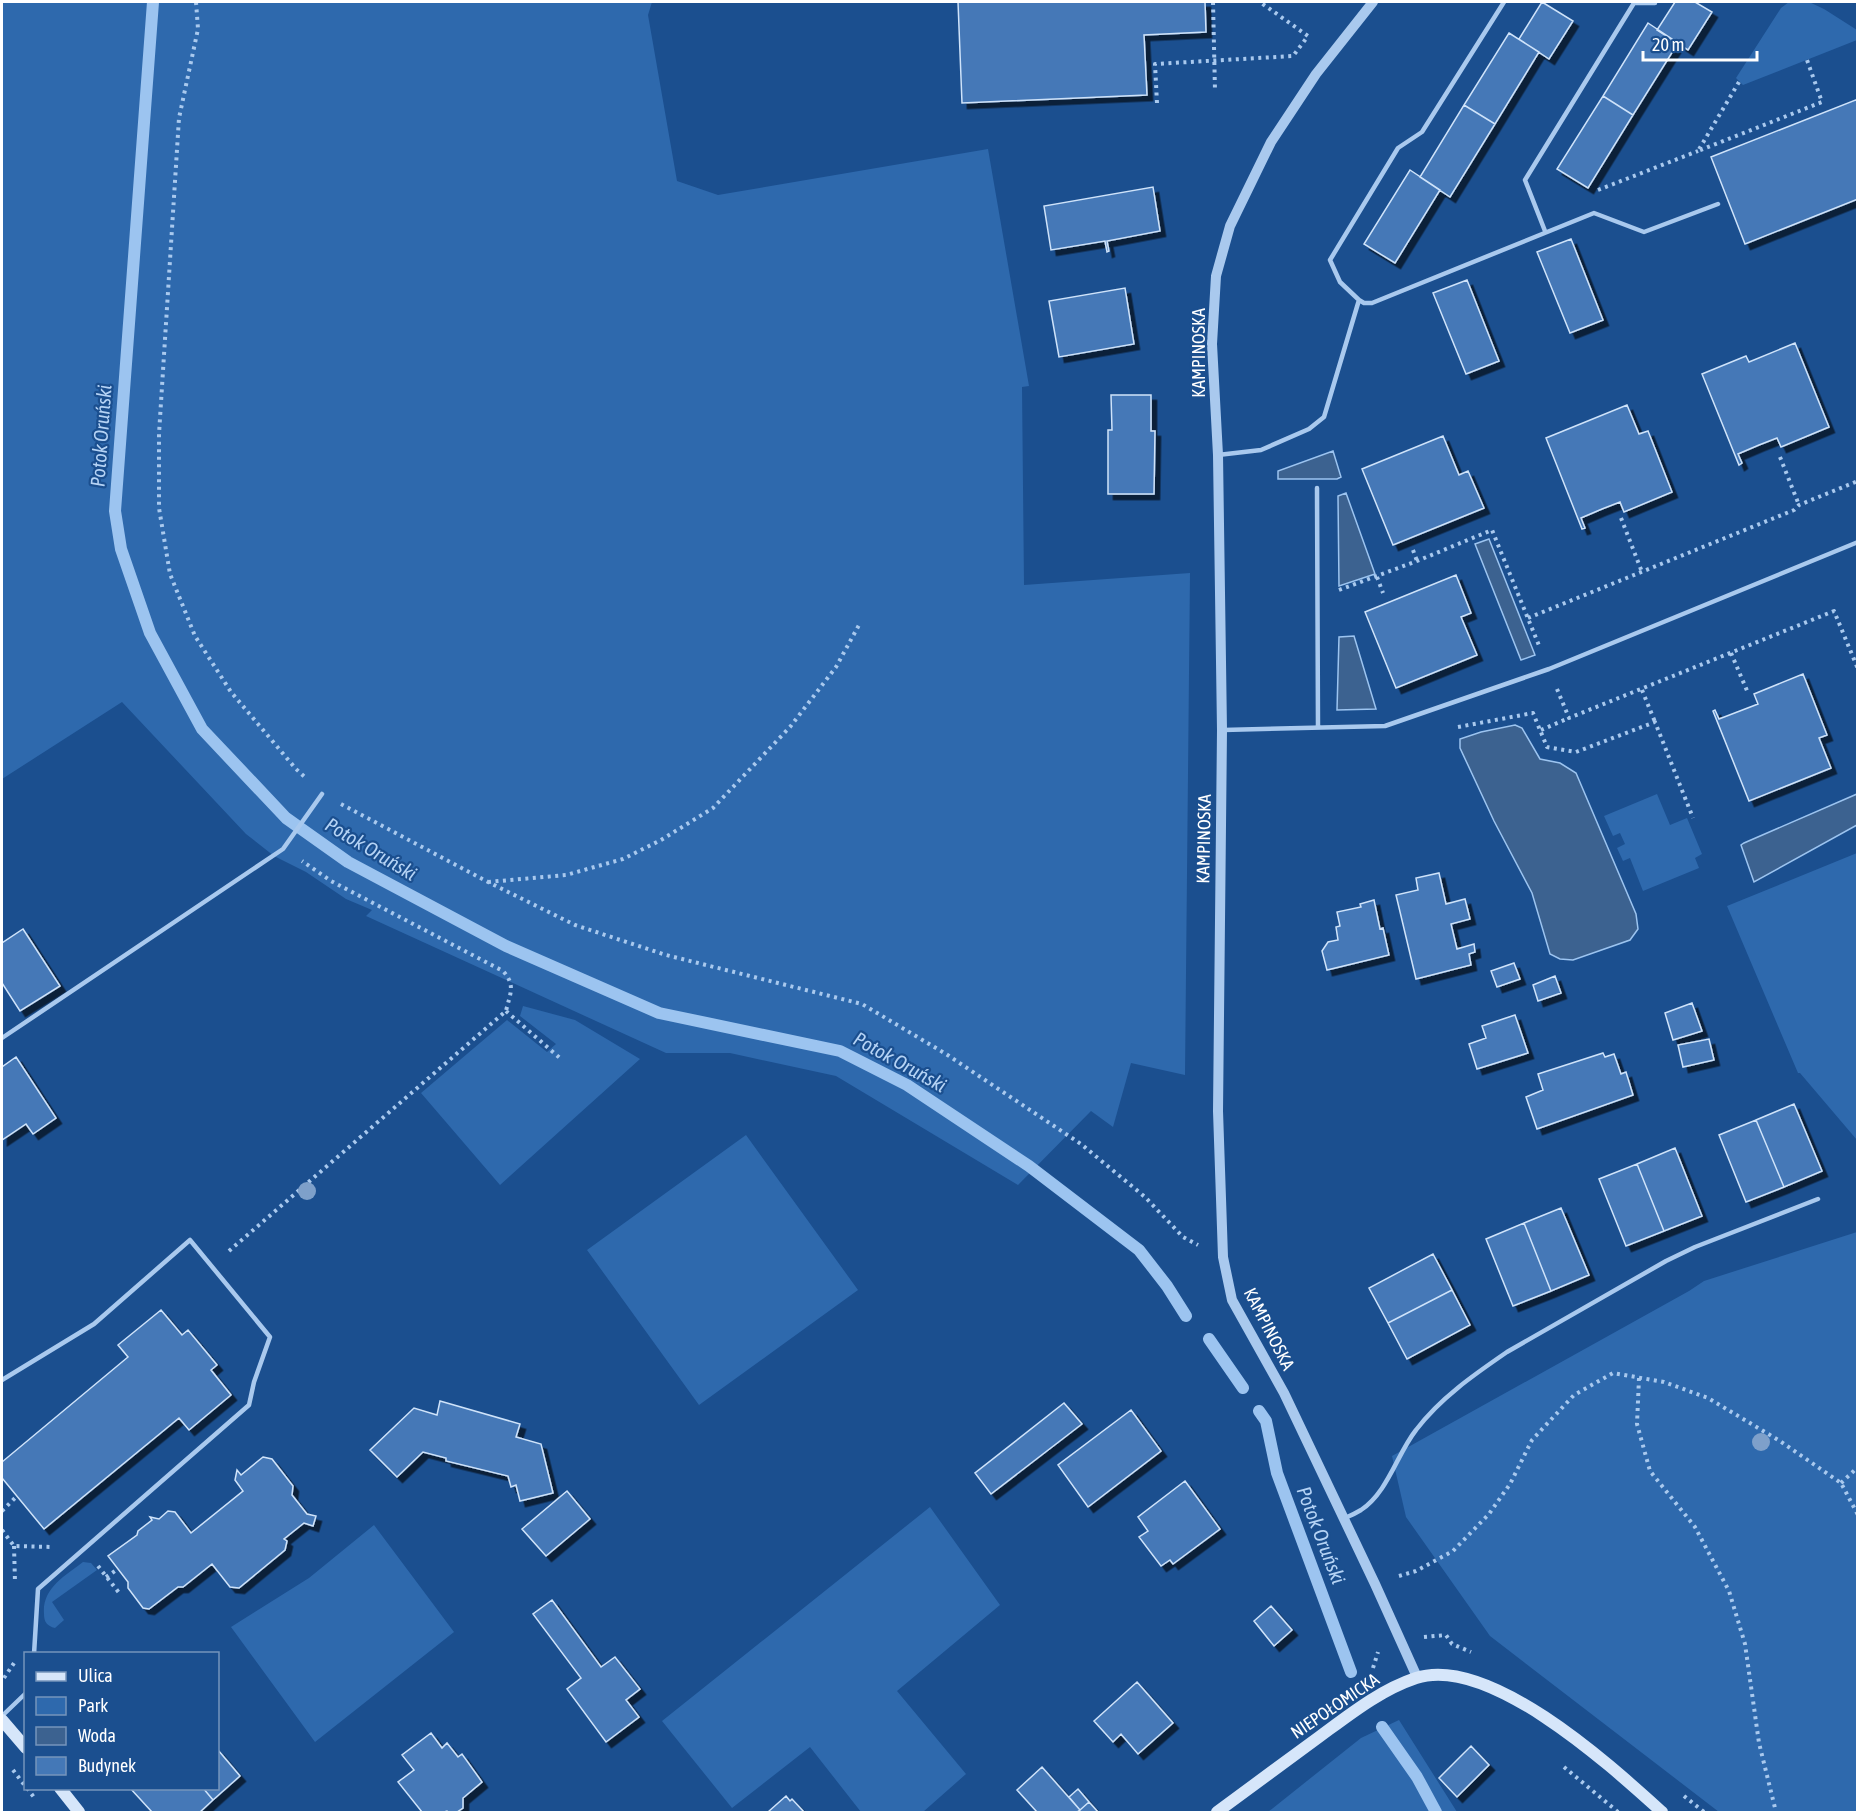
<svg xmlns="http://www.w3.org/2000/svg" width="1859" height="1814" viewBox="0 0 1859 1814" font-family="'Asap Condensed',sans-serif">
<defs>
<filter id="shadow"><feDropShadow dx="5.5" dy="5.5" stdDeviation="0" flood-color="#0009"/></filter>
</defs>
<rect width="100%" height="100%" fill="#1b4f8f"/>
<path fill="#2e69ad" d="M2 2H652L648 15 677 181 718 195 988 149 1029 386 1022 387 1024 585 1190 573 1185 1075 1131 1063 1113 1127 1091 1111 1018 1185 836 1076 730 1053H666L366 916 372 910 346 899 306 872 274 856 246 834 122 702 2 779Z
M1789 2H1809L1824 9 1857 30V40L1743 85 1736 78 1781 8Z
M1657 794 1670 825 1687 818 1702 854 1695 858 1699 868 1643 891 1630 858 1623 861 1617 848 1625 844 1620 833 1613 836 1604 816Z
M1857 853V1140L1800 1073H1798L1727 906Z
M523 1006 575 1020 640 1059 500 1185 421 1093 507 1020 547 1052 556 1044 520 1016Z
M746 1135 858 1290 699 1405 587 1250Z
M1857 1232V1812H1719L1490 1636 1406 1517 1392 1456 1689 1291 1704 1281Z
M930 1507 1000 1605 897 1691 966 1774 923 1812H861L810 1747 732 1808 662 1721Z
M374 1525 454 1632 315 1742 231 1627 309 1578Z
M83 1562 91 1563 97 1570 52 1602 64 1620 55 1628C47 1626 44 1622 44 1614 42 1588 65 1576 83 1562Z
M1399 1720 1457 1812H1268L1361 1738Z"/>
<path fill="#3c6290" stroke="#9cc4f0" stroke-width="1.5" d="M1333 451 1341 477 1337 479H1278V471Z
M1346 493 1375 574 1339 586 1338 496Z
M1489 539 1535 655 1521 660 1475 544Z
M1354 636 1376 709 1337 710 1339 637Z
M1515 725 1522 728 1540 759 1560 763 1576 773 1636 914 1638 929 1630 940 1573 960 1560 959 1550 954 1532 893 1494 821 1460 748V739L1481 732Z
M1857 794V825L1754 882 1741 845 1744 843Z"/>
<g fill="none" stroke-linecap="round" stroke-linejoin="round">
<path stroke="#9cc4f0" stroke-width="12" d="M153 2 115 511 121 549 150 633 202 729 286 818 348 862 506 946 659 1013 840 1051 907 1085 1029 1166 1139 1250 1167 1286 1186 1316
M1209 1339 1243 1388
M1259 1411 1266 1421 1277 1473 1351 1672
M1382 1727 1417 1777 1436 1812"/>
</g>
<path fill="#4478b7" stroke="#cfe3fa" stroke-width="1.5" filter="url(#shadow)" d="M958 2H1205L1206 32 1144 35 1147 95 962 103Z
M1542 2 1573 21 1549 59 1519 39Z
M1675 2H1695L1712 12 1688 50 1657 30Z
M1648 23 1678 43 1633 115 1603 96Z
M1509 33 1539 52 1495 124 1464 105Z
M1603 96 1633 115 1588 188 1557 169Z
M1858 99V199L1745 244 1711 157Z
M1464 105 1495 124 1450 197 1420 177Z
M1410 170 1440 190 1395 263 1364 244Z
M1153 187 1160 231 1107 241 1109 251 1107 252 1105 241 1051 250 1044 206Z
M1571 239 1603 320 1570 333 1537 252Z
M1467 280 1499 361 1466 374 1433 293Z
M1125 288 1134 344 1059 357 1049 301Z
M1795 343 1829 427 1781 447 1777 438 1759 445 1738 454 1742 463 1739 465 1702 374 1746 356 1749 362Z
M1111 395H1151V431H1155L1154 494H1108V430H1112Z
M1627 405 1639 434 1648 431 1672 492 1624 512 1620 502 1602 509 1581 518 1585 528 1582 529 1546 438Z
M1443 436 1459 475 1468 471 1484 508 1393 545 1362 469Z
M1456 575 1471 613 1461 617 1477 655 1396 688 1365 612Z
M1803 674 1827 735 1819 738 1831 768 1749 801 1713 711 1715 710 1719 719 1758 704 1754 694Z
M1439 873 1446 904 1465 899 1470 919 1451 924 1457 949 1474 944 1475 952 1469 954 1471 965 1416 979 1396 895 1418 890 1416 878Z
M1374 900 1380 929 1383 928 1389 955 1327 970 1322 951 1328 942 1338 940 1336 927 1340 926 1337 912 1361 907 1360 904Z
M23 929 60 986 20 1011 2 983V943Z
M1514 963 1520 979 1497 987 1491 971Z
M1555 976 1561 993 1538 1001 1533 985Z
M1692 1003 1702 1031 1673 1040 1665 1013Z
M1515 1015 1528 1053 1477 1069 1469 1044 1486 1038 1482 1026Z
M1709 1039 1714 1060 1683 1067 1678 1045Z
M1603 1053 1605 1057 1614 1054 1621 1074 1626 1072 1633 1095 1537 1129 1526 1097 1543 1090 1538 1074Z
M16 1057 56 1118 33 1134 26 1124 2 1140V1067Z
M1794 1104 1822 1171 1784 1187 1756 1120Z
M1756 1120 1784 1187 1746 1202 1719 1135Z
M1675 1148 1702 1216 1664 1231 1637 1164Z
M1637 1164 1664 1231 1626 1246 1599 1179Z
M1561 1208 1589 1275 1551 1291 1524 1223Z
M1524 1223 1551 1291 1513 1306 1486 1239Z
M1433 1254 1452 1290 1388 1323 1369 1288Z
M1452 1290 1470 1325 1407 1359 1388 1323Z
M161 1310 182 1335 188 1330 217 1365 211 1370 231 1395 189 1430 179 1418 44 1529 2 1478V1462L128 1357 118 1345Z
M440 1401 520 1424 516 1437 541 1444 553 1493 520 1501 516 1485 511 1487 508 1476 446 1461V1458L423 1452 397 1477 370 1450 414 1408 437 1415Z
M1064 1403 1082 1424 991 1494 975 1473Z
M1131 1410 1161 1451 1088 1507 1058 1465Z
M263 1457 272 1459 293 1486 292 1495 307 1514 316 1516 313 1526 304 1523 284 1539 287 1541 285 1550 239 1588 230 1587 212 1564 183 1587H178L149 1609 143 1608 128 1588V1582L108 1556 137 1535 138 1531 152 1520 150 1517 159 1519 168 1511 175 1512 191 1533 243 1491 235 1480 237 1470 241 1475Z
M1185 1481 1220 1529 1173 1564 1170 1560 1161 1566 1139 1537 1148 1531 1138 1517Z
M567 1491 590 1519 546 1556 522 1529Z
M552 1600 601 1667 615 1657 640 1689 626 1700 639 1717 606 1742 567 1689 581 1678 533 1614Z
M1271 1606 1292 1630 1274 1646 1254 1621Z
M1137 1682 1173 1723 1138 1754 1121 1734 1113 1742 1094 1721Z
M431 1733 442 1748 447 1743 458 1757 462 1754 482 1782 463 1798V1808L457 1812H448L447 1811 444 1812H422L398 1782 414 1770 402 1755Z
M1471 1746 1489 1765 1457 1797 1439 1778Z
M218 1750 240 1776 213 1800 203 1788H218Z
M1042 1767 1080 1810 1077 1812H1037L1017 1790Z
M130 1788H203L213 1800 200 1812H152Z
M1078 1789 1089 1802 1080 1810 1069 1797Z
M786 1796 790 1801 792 1799 804 1812H768Z
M1089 1802 1098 1812H1077L1080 1810Z"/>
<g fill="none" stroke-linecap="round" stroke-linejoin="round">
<path stroke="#a9c9ee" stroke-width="4" stroke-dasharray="3 4.5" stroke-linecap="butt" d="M196 2 198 29 179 118 159 434V508L170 574 195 636 231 692 296 769 306 778
M1213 2 1215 91
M1739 82 1698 151 1822 102 1807 60
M1157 103 1155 64 1293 56 1308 36 1260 2
M1598 190 1698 151
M1780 457 1799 505
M1621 518 1642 572
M1413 550 1417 561
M1377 577 1383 593
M1339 590 1417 561 1492 530 1540 648
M1528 618 1794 510 1799 505 1858 481
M1731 653 1748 693
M1557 689 1569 718 1834 611 1858 669
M1642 690 1655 722
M1458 727 1533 713 1547 747 1576 752 1655 722 1693 818
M1541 730 1569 718
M341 804 488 882 575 925 666 955 862 1004 946 1054 1081 1144 1145 1197 1183 1237 1198 1245
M488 882 566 875 623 859 661 840 713 808 790 727 836 667 859 625
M506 1011 561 1059
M229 1251 506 1011C510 994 516 985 503 971L331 881 302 861
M1639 1378 1637 1424 1650 1471 1695 1527 1729 1591 1745 1644 1759 1743 1776 1812
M1841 1483 1858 1467
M2 1511 17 1496
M2 1530 14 1546 52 1547
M14 1546 15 1582
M98 1566 120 1594
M1399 1576 1416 1571 1453 1551 1489 1514 1510 1484 1532 1440 1574 1395 1613 1373 1664 1382 1708 1398 1780 1441 1841 1483 1858 1515
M106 1577 118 1569
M1424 1637 1446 1635 1452 1644 1471 1652
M1373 1668 1378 1652
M4 1678 14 1663
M1564 1767 1618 1812
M13 1770 26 1787
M27 1788 36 1800
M1684 1796 1704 1812"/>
<path stroke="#a9c9ee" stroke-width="4.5" d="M1545 231 1525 180 1634 3H1655
M1359 300 1340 282 1330 260 1398 148 1422 132 1504 2
M1218 455 1261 450 1309 429 1324 417 1359 300 1364 303H1372L1594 213 1644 232 1718 204
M1317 488 1318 727
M1223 730 1385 726 1549 669 1858 542
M2 1038 283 849 322 794
M2 1380 94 1324 190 1240 270 1337 254 1382 249 1405 38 1589 34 1654
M1345 1518C1350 1516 1356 1513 1361 1510 1388 1492 1397 1454 1416 1430 1440 1398 1475 1374 1507 1352L1666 1261 1695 1247 1818 1199
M2 1716 26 1693"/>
<path stroke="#a9c9ee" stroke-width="10" d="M1373 2 1316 74 1271 142 1230 226 1216 276 1212 344 1218 455 1222 730 1218 1111 1223 1257 1232 1300 1284 1393 1375 1584 1417 1677"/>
<path stroke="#d6e6fa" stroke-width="12" d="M2 1720 26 1748
M60 1788 79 1812
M1217 1812C1251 1787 1285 1762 1319 1737 1349 1715 1380 1690 1416 1678 1489 1654 1611 1766 1662 1812"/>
</g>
<g fill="#7ea0ca">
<circle cx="307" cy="1191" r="9"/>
<circle cx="1761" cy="1442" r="9"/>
</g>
<g text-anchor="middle" stroke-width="4.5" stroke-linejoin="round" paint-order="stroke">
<g font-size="18" fill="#fff" stroke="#1b4f8f">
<text transform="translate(1199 353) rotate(-90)" y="6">KAMPINOSKA</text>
<text transform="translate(1204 839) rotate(-89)" y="6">KAMPINOSKA</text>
<text transform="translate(1269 1329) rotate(63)" y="6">KAMPINOSKA</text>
<text transform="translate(1335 1706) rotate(-34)" y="6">NIEPOŁOMICKA</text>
</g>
<g font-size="20" font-style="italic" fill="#b5d3f5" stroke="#1b4f8f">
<text transform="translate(101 436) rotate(-86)" y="7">Potok Oruński</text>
<text transform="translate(371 849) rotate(31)" y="7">Potok Oruński</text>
<text transform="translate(900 1062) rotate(29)" y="7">Potok Oruński</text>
<text transform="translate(1321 1535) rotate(69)" y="7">Potok Oruński</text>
</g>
</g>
<rect width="1859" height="1814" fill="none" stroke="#ffffff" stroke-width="6"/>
<rect x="24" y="1652" width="195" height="138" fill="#1b4f8f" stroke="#7695bc" stroke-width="1.5"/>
<rect x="36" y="1672" width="30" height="9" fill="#d6e6fa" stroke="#7695bc" stroke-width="1.5"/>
<text x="78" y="1682" font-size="18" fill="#ffffff">Ulica</text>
<rect x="36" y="1697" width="30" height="18" fill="#2e69ad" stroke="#7695bc" stroke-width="1.5"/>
<text x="78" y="1712" font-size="18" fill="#ffffff">Park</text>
<rect x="36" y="1727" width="30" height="18" fill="#3c6290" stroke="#7695bc" stroke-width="1.5"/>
<text x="78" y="1742" font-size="18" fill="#ffffff">Woda</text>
<rect x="36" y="1757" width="30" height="18" fill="#4478b7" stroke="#7695bc" stroke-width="1.5"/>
<text x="78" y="1772" font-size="18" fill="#ffffff">Budynek</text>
<path d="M1643 51v9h114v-9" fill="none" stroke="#ffffff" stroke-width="3"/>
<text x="1652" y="51" font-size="18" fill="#ffffff" stroke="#1b4f8f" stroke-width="4.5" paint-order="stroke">20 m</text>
</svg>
